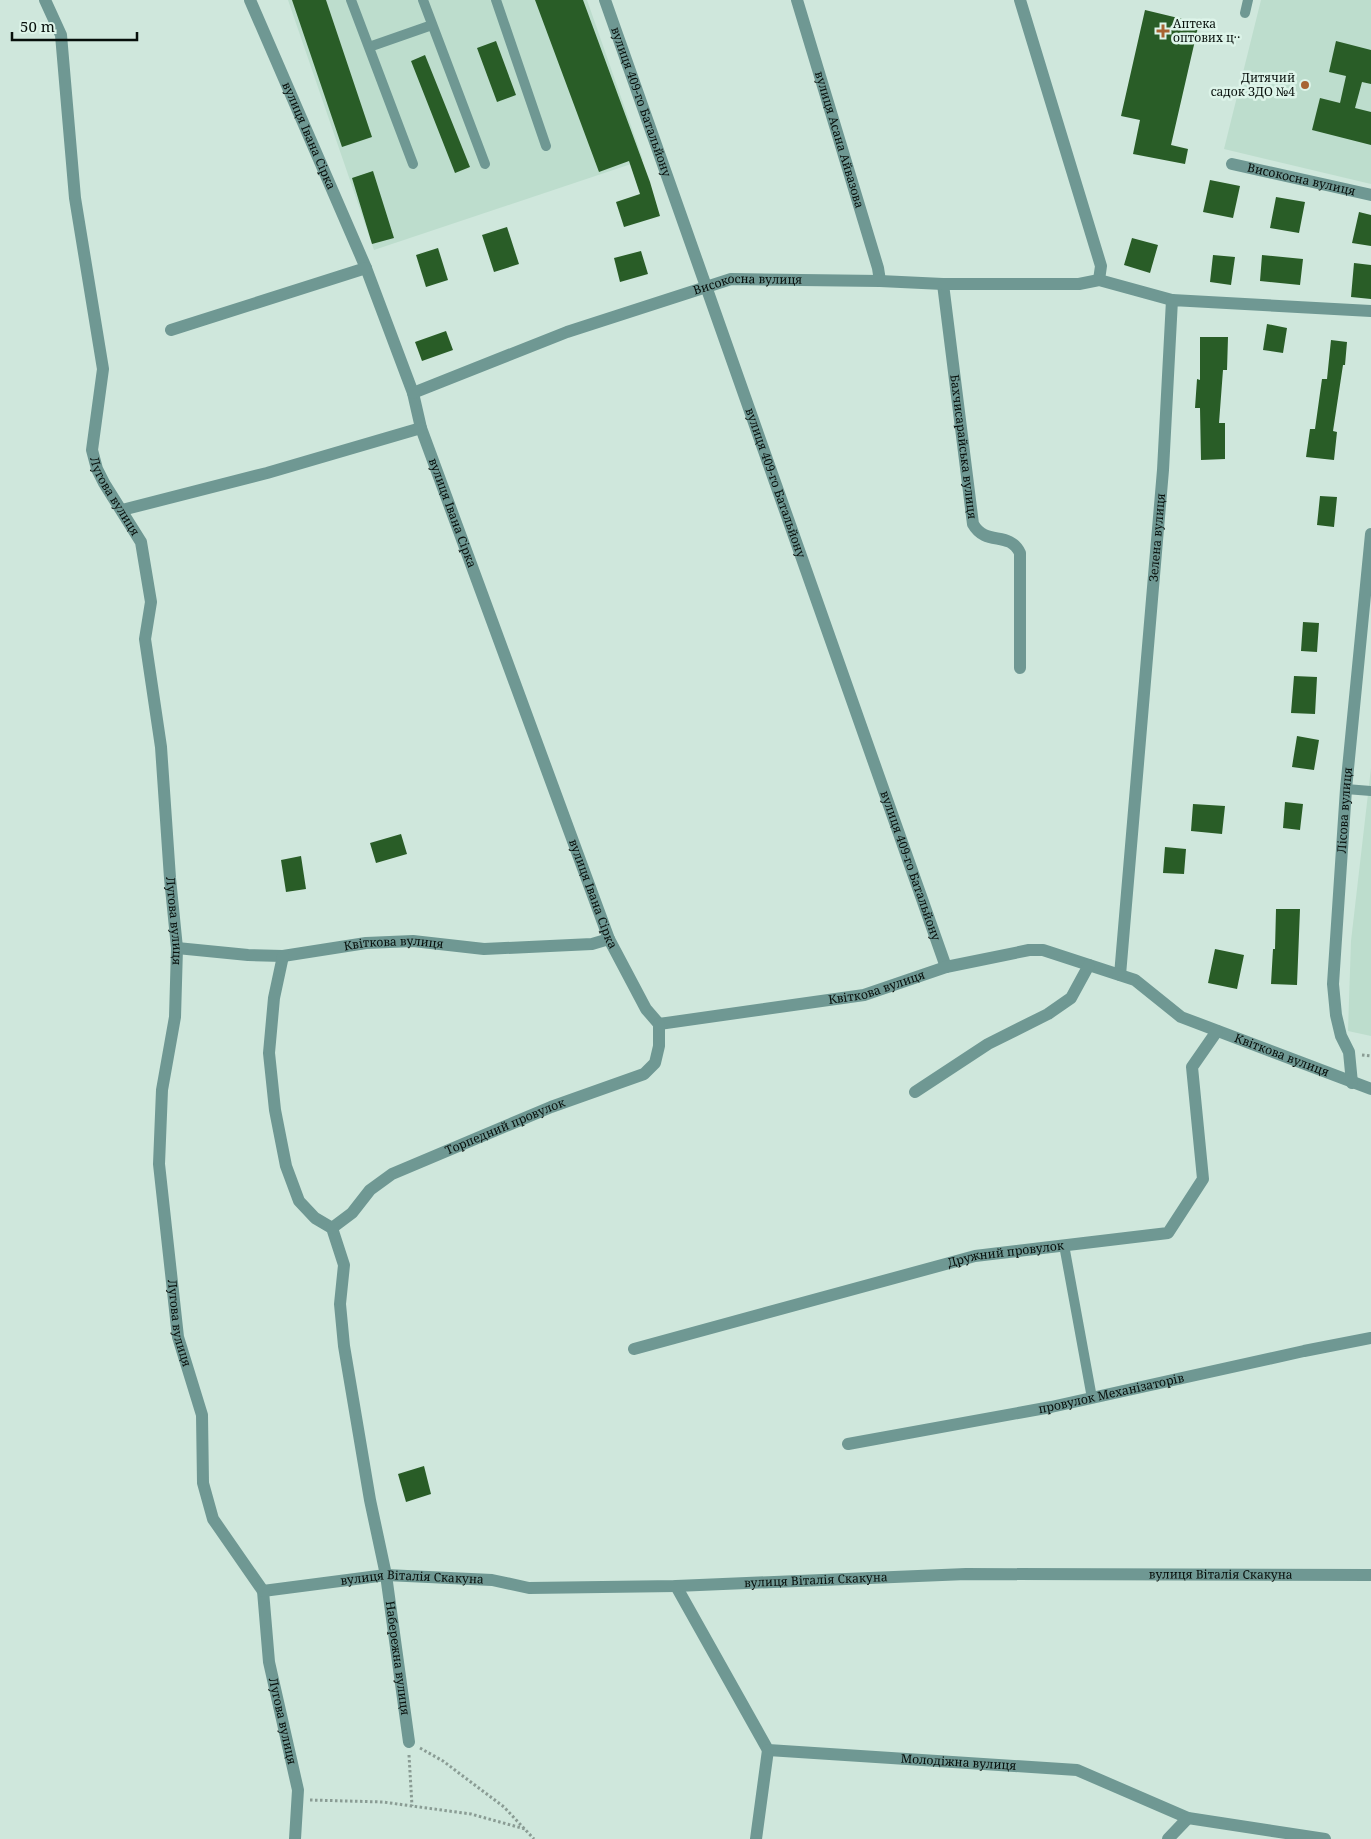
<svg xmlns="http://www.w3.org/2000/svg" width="1371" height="1839" viewBox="0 0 1371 1839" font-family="'Noto Serif',serif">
<rect width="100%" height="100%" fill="#cfe7dc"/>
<path fill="#bdddcd" d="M288 0H587L643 160 374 250Z
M1261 0H1371V184L1224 149Z
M1371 768V1036L1348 1031 1351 941Z"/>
<path fill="#295d27" d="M292 0H326L372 137 342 147Z
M535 0H583L650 182 660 216 624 227 616 202 640 194 629 161 599 172Z
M1145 10 1199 23 1171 145 1188 149 1185 164 1133 154 1140 120 1121 116Z
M496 41 516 95 497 102 477 48Z
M1336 41 1371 50V84L1362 82 1355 108 1371 112V145L1312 130 1320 98 1340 103 1346 76 1329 72Z
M425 55 470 167 455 173 411 61Z
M373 171 394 238 372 244 352 178Z
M1210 180 1240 186 1233 218 1203 212Z
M1276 197 1305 202 1299 233 1270 228Z
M1359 212 1371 215V246L1352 243Z
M507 227 519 264 494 272 482 235Z
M1132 238 1158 245 1150 273 1124 265Z
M438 248 448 280 426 287 416 255Z
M641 251 648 274 620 282 614 258Z
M1213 255 1235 257 1231 285 1210 282Z
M1262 255 1303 259 1300 285 1260 281Z
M1354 263 1371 265V299L1351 297Z
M1267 324 1287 328 1283 353 1263 350Z
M446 331 453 350 422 361 415 342Z
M1200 337H1228L1227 370H1223L1219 423H1225V459L1201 460 1200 408H1195L1197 379 1200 380Z
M1331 340 1347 342 1345 365H1343L1333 431 1337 432 1334 460 1306 457 1310 429H1315L1322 379H1327Z
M1320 496 1337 497 1334 527 1317 525Z
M1303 622 1319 623 1317 652 1301 651Z
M1294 676 1317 677 1315 714 1291 713Z
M1297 736 1319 740 1314 770 1292 767Z
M1285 802 1303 804 1300 830 1283 828Z
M1193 804 1225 806 1222 834 1191 831Z
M401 834 407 854 376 863 370 843Z
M1165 847 1186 849 1184 874 1163 873Z
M301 856 306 889 286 892 281 860Z
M1276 909H1300L1297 985 1271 984 1273 949H1275Z
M1215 949 1244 955 1237 989 1208 983Z
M424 1466 431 1494 406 1502 398 1474Z"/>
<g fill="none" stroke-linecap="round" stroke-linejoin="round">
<path stroke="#8a9c94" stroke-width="3" stroke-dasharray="2.5 2.5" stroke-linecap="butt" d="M1362 1055 1371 1056
M420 1748 443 1761 504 1807 534 1839
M409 1755 412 1806
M310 1800 383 1802 412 1806 471 1814 525 1829"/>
<path stroke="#6f9893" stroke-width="10" d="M351 0 413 164
M423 0 485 164
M496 0 546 146
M1245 13 1248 0
M369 47 432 25
M1346 789 1371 791
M1064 1245 1092 1398"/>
<g stroke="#6f9893" stroke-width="12">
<path id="s1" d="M45 0 61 35 75 198 103 369 92 450 97 469 104 483 141 542 151 602 145 639 161 747 170 878 177 948 175 1017 162 1090 159 1164 178 1337 202 1415 203 1483 213 1519 263 1591 269 1662 298 1790 295 1839"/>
<path id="s2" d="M250 0 366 268 413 393 421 428 609 939 646 1009 659 1024"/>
<path id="s3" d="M605 0 946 967"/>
<path id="s4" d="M797 0 878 268 880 281"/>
<path d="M1020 0 1101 266 1099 280"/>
<path id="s5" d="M1232 164 1371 195"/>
<path id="s6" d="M943 284 973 524C986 547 1009 530 1020 553V668"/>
<path d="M171 330 366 268"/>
<path id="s7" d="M413 393 567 332 731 279 880 281 943 284H1079L1099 280 1172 300"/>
<path d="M122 510 267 473 421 428"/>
<path id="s8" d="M177 948 248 955 283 956 366 943 413 941 484 949 592 944 609 939"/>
<path id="s9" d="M283 956 274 998 269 1053 275 1110 286 1166 299 1201 315 1218 332 1228 344 1265 340 1304 344 1346 370 1500 386 1575 409 1742"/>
<path id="s10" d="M1120 975 1163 470 1172 300 1371 311"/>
<path id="s11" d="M659 1024 864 995 946 967 1029 950H1043L1135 980 1181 1017 1371 1089"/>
<path id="s12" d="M1352 1083 1349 1052 1341 1036 1336 1015 1333 984 1346 789 1371 534"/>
<path d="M915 1092 988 1044 1048 1014 1071 998 1089 965"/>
<path id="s13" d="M332 1228 352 1213 370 1190 392 1174 551 1107 644 1074 655 1063 659 1046V1024"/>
<path id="s14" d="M634 1349 975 1256 1168 1233 1203 1179 1192 1067 1217 1031"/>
<path id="s15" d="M848 1444 1051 1407 1304 1351 1371 1338"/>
<path id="s16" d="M676 1586 768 1750 1077 1770 1188 1818 1325 1839"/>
<path id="s17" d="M263 1591 386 1575 492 1580 529 1588 676 1586 966 1574 1371 1575"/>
<path d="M756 1839 768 1750"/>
<path d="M1168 1839 1188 1818"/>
</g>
</g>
<g fill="#a76432" stroke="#ddf4e9" stroke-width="2">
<path d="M1160.5 23.5h5v5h5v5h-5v5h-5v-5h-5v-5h5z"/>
<circle cx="1305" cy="85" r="5"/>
</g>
<g text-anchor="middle" stroke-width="5" stroke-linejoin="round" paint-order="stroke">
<g font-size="12" fill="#070f0b" stroke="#ddf4e9" text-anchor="start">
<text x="1173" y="28">Аптека<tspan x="1173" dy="14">оптових ц‥</tspan></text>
<text x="1295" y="82" text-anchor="end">Дитячий<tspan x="1295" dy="14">садок ЗДО №4</tspan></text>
</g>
<g font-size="12" fill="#070f0b" stroke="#ddf4e9">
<text dy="4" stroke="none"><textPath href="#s3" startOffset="108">вулиця 409-го Батальйону</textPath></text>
<text dy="4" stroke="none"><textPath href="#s2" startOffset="148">вулиця Івана Сірка</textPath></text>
<text dy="4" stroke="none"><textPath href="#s4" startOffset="146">вулиця Асана Айвазова</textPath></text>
<text dy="4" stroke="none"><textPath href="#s5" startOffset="71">Високосна вулиця</textPath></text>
<text dy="4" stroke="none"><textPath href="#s7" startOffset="354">Високосна вулиця</textPath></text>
<text dy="4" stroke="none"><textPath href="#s6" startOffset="164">Бахчисарайська вулиця</textPath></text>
<text dy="4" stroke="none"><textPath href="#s3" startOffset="512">вулиця 409-го Батальйону</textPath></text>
<text dy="4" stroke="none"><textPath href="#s1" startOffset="509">Лугова вулиця</textPath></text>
<text dy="4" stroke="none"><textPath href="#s2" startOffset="552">вулиця Івана Сірка</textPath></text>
<text dy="4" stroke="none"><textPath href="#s10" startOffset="439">Зелена вулиця</textPath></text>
<text dy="4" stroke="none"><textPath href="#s12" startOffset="276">Лісова вулиця</textPath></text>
<text dy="4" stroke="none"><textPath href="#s3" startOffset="918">вулиця 409-го Батальйону</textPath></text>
<text dy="4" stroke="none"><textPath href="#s2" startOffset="958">вулиця Івана Сірка</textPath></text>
<text dy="4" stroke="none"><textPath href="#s1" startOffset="944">Лугова вулиця</textPath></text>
<text dy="4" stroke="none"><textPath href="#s8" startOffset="218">Квіткова вулиця</textPath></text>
<text dy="4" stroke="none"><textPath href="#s11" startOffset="221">Квіткова вулиця</textPath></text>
<text dy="4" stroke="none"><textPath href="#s11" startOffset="656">Квіткова вулиця</textPath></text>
<text dy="4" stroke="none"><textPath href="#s13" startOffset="204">Торпедний провулок</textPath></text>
<text dy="4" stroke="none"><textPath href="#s14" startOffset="384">Дружний провулок</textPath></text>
<text dy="4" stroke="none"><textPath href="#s1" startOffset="1349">Лугова вулиця</textPath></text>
<text dy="4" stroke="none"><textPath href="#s15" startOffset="268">провулок Механізаторів</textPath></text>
<text dy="4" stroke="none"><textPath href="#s17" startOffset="960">вулиця Віталія Скакуна</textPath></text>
<text dy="4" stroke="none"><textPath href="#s17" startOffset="555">вулиця Віталія Скакуна</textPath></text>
<text dy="4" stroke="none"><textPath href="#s17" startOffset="150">вулиця Віталія Скакуна</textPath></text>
<text dy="4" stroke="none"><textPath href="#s9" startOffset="730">Набережна вулиця</textPath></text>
<text dy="4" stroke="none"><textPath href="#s1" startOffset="1769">Лугова вулиця</textPath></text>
<text dy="4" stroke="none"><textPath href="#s16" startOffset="379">Молодіжна вулиця</textPath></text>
</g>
</g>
<path d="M12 32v8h125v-8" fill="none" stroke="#070f0b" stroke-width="2.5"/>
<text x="20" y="32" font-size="15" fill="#070f0b" stroke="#ddf4e9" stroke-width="4" paint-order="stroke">50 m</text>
</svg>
